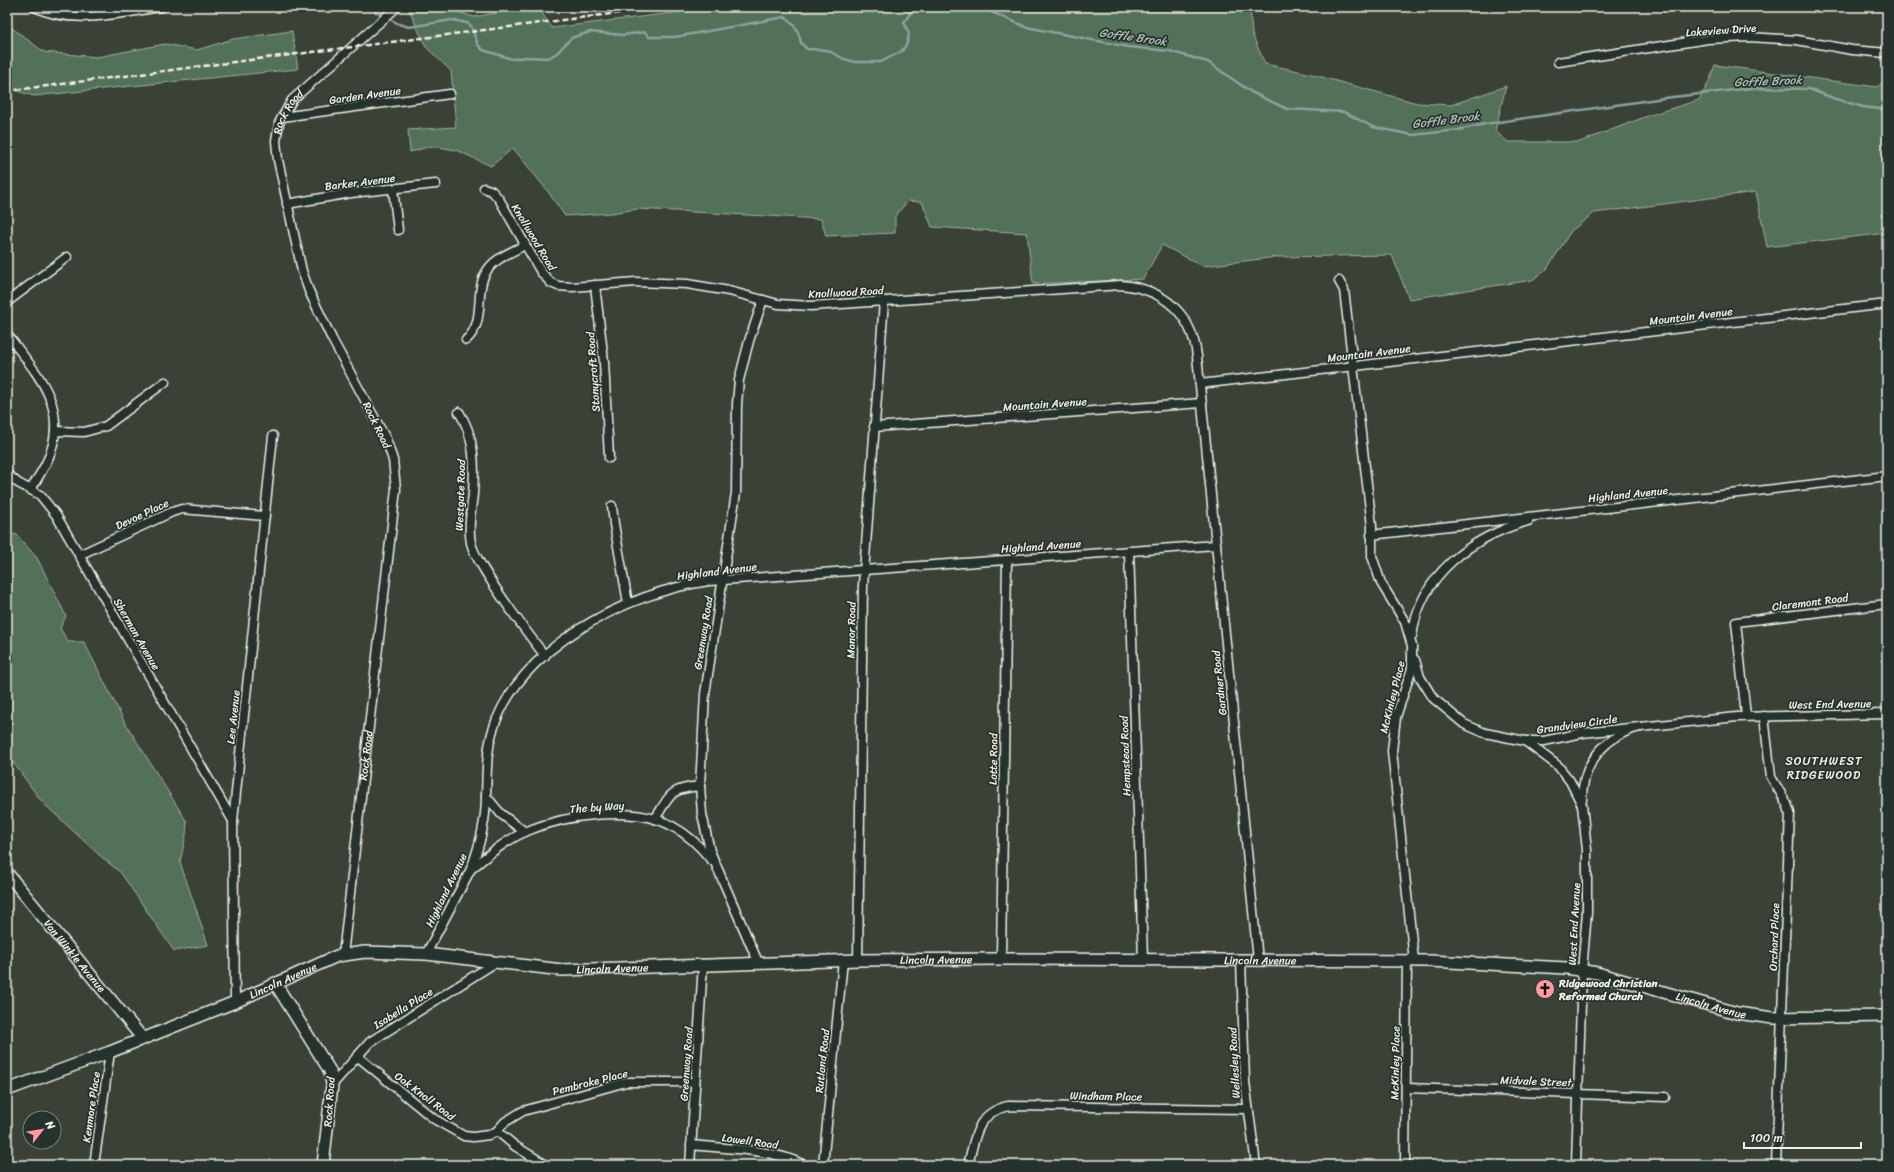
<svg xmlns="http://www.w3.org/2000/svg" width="1894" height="1172" viewBox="0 0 1894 1172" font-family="Sriracha,sans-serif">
<rect width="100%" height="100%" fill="#3a4238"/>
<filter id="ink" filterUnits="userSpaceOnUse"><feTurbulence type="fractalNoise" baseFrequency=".025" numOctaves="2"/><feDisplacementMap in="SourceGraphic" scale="8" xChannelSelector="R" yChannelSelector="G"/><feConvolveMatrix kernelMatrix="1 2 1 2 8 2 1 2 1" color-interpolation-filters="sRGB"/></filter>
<g filter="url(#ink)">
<path fill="#527058" stroke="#a3b0a0" d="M528 7H538L552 28 720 7H1250L1252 34 1265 64 1303 72 1417 103 1451 105 1506 86 1495 131 1508 142H1580L1650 115 1699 100 1709 82 1715 65 1877 87 1887 79V233L1767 247 1756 192 1594 213 1571 231 1547 269 1532 280 1409 299 1392 255 1277 257 1203 266 1162 245 1143 279 1033 284 1027 233 932 227 922 202 908 201 895 216V233L826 236 821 219 638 209 611 213 565 216 546 189 513 148 491 166 456 150 432 146 410 152 408 130 456 127 451 71 426 47 409 10 449 9 474 17Z
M12 28 44 52 97 57 165 44 197 50 233 39 292 31 298 69 34 96 7 88V33Z
M16 534 37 558 66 616 60 628 68 642H84L124 721 187 822 186 835 180 862 208 945 174 951 121 873 98 854 42 802 7 754V537Z"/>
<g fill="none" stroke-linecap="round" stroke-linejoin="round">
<path stroke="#8da29e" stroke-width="2.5" d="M367 7 399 24 409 27 452 20 467 23 471 26 478 45 483 50 512 59 526 57 548 58 557 53 571 38 590 32 623 35 645 32 649 37H675L785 17C795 25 799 31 801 43L807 49 827 50 844 59 855 62H881L902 51 907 43 909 34 904 22 914 8 926 7
M980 7 1026 27 1129 47 1169 51 1208 62 1251 92 1287 109 1344 112 1373 127 1413 135 1458 130 1485 124 1664 98 1752 88 1809 89 1833 98 1863 107 1887 110"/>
<g stroke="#f4f1e8" stroke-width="11">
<g id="street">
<path d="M35 7C72 26 123 12 162 7"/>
<path d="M1558 62 1708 39 1749 37 1797 40 1852 50 1887 53"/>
<path d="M282 117 450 94"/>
<path d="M484 188 492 191 499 199 541 272 551 283 558 286 572 287 636 282 687 284 729 291 778 304 811 306 1121 285C1164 289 1192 314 1197 356L1258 960"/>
<path d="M393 189 398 230"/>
<path d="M287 204 351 193 436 184"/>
<path d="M1339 281 1344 290 1372 526V556L1381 583 1405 622 1412 646V668L1396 717 1392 751 1414 961"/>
<path d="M595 285 604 362 609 458"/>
<path d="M7 302 67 257"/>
<path d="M7 334C34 371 67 402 51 451 47 465 38 477 31 489"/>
<path d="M466 340C488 321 472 288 489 268 497 257 514 251 525 245"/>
<path d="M1200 384 1887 304"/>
<path d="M459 412C475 436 475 466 473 494 471 511 468 527 471 543 474 555 482 566 488 576 505 604 525 630 545 656"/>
<path d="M874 427 1202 403"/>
<path d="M55 431 84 432 106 426 165 382"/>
<path d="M7 474 18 483 40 495 56 515 233 821"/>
<path d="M612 506 614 524 628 603"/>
<path d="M1371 535 1887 476"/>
<path d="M1129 551 1143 959"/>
<path d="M79 555 172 512 182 509 265 516"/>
<path d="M1412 636C1420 574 1472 537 1528 521"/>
<path d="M1415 660 1420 677 1433 698 1464 724 1485 733 1525 741H1544L1582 733 1640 727"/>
<path d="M1746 716 1736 622 1887 604"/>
<path d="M1764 716 1771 777 1787 804 1790 813 1776 1165"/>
<path d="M1525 741 1558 766 1570 781 1582 805 1587 850V912L1582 971 1576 1165"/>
<path d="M486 796 501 814 525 832"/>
<path d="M1582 800C1582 763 1605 736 1640 727L1737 717 1887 714"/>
<path d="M655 819C671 794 669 789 700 786"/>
<path d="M471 869C488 855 506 840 527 831 565 815 634 805 672 826 687 834 701 847 711 860"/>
<path d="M426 954 471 869C480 845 486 821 486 796 487 774 486 754 492 733 516 648 628 592 709 581L1216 545"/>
<path id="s1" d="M343 955 396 489 393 460 386 439 332 339 309 291 302 271 278 160 276 141 279 123 292 100 397 7"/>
<path d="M1001 959 1007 560"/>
<path d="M858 960 863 586 884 301"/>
<path d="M1241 960 1245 1082 1256 1165"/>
<path d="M758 962 710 851 702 814 700 786 705 694 736 493 737 404 739 380 749 341 763 300"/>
<path d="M235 1002 233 821 273 436"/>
<path d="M357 1056 434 1119 464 1136 473 1137 489 1135 497 1131 505 1122 523 1111 626 1082H695"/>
<path d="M332 1085 370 1042 496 962"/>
<path d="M1406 1088 1665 1097"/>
<path d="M497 1131 515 1146 546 1165"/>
<path d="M691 1145C729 1149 770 1148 804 1165"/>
<path d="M94 1165 110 1052"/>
<path d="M173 1165H177"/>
<path d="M690 1165 703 964"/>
<path d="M823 1165 843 960"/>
<path d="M968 1165C975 1138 976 1113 1008 1106L1248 1109"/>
<path d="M1405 1165 1407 961"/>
</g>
</g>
<g stroke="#f4f1e8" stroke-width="14">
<g id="secondary">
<path id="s2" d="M7 873 143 1039"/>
<path d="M275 983 330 1071 332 1085 323 1165"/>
<path id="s3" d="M7 1090 110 1052 235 1002 337 956 365 952 426 954 562 970 858 960 1001 959 1429 961 1566 968 1597 973 1737 1013 1773 1018 1887 1016"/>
</g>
</g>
<use href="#street" stroke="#26332d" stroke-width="8"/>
<use href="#secondary" stroke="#26332d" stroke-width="11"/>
<path stroke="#f4f1e8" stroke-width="2.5" stroke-dasharray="6 3" stroke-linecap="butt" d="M7 91 665 7"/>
</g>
</g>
<defs>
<g id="church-disc" transform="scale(1)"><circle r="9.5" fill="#ff9aa2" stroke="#26332d"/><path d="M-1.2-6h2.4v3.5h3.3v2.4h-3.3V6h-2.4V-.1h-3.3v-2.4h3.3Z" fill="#111"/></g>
</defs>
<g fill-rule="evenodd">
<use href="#church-disc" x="1545" y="989"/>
</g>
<g text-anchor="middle" stroke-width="3.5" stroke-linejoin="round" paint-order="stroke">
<g font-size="11" fill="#f4f1e8" stroke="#26332d">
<text transform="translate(1721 30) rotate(-4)" y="4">Lakeview Drive</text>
<text transform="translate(365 95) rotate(-8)" y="4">Garden Avenue</text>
<text dy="4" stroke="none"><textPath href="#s1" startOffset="873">Rock Road</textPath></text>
<text transform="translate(360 182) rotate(-7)" y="4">Barker Avenue</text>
<text transform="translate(534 237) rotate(59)" y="4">Knollwood Road</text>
<text transform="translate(846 292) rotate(-3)" y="4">Knollwood Road</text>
<text transform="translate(1691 316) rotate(-7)" y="4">Mountain Avenue</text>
<text transform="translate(1369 353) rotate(-7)" y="4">Mountain Avenue</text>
<text transform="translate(593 372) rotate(-94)" y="4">Stonycroft Road</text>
<text transform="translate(1045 404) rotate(-4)" y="4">Mountain Avenue</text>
<text transform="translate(377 425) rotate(64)" y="4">Rock Road</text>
<text transform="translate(1628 494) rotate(-6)" y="4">Highland Avenue</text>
<text transform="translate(460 495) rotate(-88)" y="4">Westgate Road</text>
<text transform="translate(142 514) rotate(-25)" y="4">Devoe Place</text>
<text transform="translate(1041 546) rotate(-4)" y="4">Highland Avenue</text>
<text transform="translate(717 571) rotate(-7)" y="4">Highland Avenue</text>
<text transform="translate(1810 602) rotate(-7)" y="4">Claremont Road</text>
<text transform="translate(851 630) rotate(-89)" y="4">Manor Road</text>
<text transform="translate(703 633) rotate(-81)" y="4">Greenway Road</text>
<text transform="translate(137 634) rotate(60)" y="4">Sherman Avenue</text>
<text transform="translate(1219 683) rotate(-96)" y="4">Gardner Road</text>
<text transform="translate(1392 697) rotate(-76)" y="4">McKinley Place</text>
<text transform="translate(1830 704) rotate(-1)" y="4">West End Avenue</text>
<text transform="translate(233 717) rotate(-84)" y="4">Lee Avenue</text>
<text transform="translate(1577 724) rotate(-8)" y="4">Grandview Circle</text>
<text dy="4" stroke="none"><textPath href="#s1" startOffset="201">Rock Road</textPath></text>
<text transform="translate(1125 756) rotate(-92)" y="4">Hempstead Road</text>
<text transform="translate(993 759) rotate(-89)" y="4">Lotte Road</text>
<text transform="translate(597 807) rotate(-4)" y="4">The by Way</text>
<text transform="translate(446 890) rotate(-64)" y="4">Highland Avenue</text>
<text transform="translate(1574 924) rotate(-87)" y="4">West End Avenue</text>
<text transform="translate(1774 937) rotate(-88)" y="4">Orchard Place</text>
<text dy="4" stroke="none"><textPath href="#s2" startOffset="107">Van Winkle Avenue</textPath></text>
<text dy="4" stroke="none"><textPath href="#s3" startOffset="957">Lincoln Avenue</textPath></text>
<text dy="4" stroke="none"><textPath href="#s3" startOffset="1281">Lincoln Avenue</textPath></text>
<text dy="4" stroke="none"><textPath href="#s3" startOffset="633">Lincoln Avenue</textPath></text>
<text dy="4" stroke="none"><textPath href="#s3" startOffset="297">Lincoln Avenue</textPath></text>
<text dy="4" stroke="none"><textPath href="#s3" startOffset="1737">Lincoln Avenue</textPath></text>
<text transform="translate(403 1008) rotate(-32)" y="4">Isabella Place</text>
<text transform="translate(822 1061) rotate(-84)" y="4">Rutland Road</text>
<text transform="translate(1234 1063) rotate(-93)" y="4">Wellesley Road</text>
<text transform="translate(1395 1063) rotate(-89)" y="4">McKinley Place</text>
<text transform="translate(686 1064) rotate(-86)" y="4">Greenway Road</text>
<text transform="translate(1536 1081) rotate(2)" y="4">Midvale Street</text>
<text transform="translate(590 1082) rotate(-14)" y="4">Pembroke Place</text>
<text transform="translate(425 1096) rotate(37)" y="4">Oak Knoll Road</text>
<text transform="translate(1106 1096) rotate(1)" y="4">Windham Place</text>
<text transform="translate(329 1102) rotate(-86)" y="4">Rock Road</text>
<text transform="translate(91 1107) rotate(-82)" y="4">Kenmore Place</text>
<text transform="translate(750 1141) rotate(8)" y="4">Lowell Road</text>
</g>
<g font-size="11" font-weight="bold" fill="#f4f1e8" stroke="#26332d" text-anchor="start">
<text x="1559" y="987">Ridgewood Christian<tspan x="1559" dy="13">Reformed Church</tspan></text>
</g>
<g font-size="12" font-style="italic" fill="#b0bdb6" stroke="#26332d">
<text transform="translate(1133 37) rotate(8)" y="4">Goffle Brook</text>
<text transform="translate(1768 81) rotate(-2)" y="4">Goffle Brook</text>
<text transform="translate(1446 120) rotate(-7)" y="4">Goffle Brook</text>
</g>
<g font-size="12" letter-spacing="1" fill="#f4f1e8" stroke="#26332d">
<text x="1824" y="765">SOUTHWEST<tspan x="1824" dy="14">RIDGEWOOD</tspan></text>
</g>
</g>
<rect width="1894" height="1172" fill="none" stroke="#26332d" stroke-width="24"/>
<rect x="12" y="12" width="1870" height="1148" fill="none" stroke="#f4f1e8" stroke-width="1.5" filter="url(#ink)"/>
<g transform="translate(42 1130) rotate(59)"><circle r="19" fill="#26332d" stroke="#787f78"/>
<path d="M0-3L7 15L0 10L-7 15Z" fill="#ff9aa2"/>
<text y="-6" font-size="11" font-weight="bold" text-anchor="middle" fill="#f4f1e8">N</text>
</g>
<path d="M1744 1142v6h117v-6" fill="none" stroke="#f4f1e8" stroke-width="2"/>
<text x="1750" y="1142" font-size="12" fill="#f4f1e8" stroke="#26332d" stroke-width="3" paint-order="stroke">100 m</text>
</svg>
